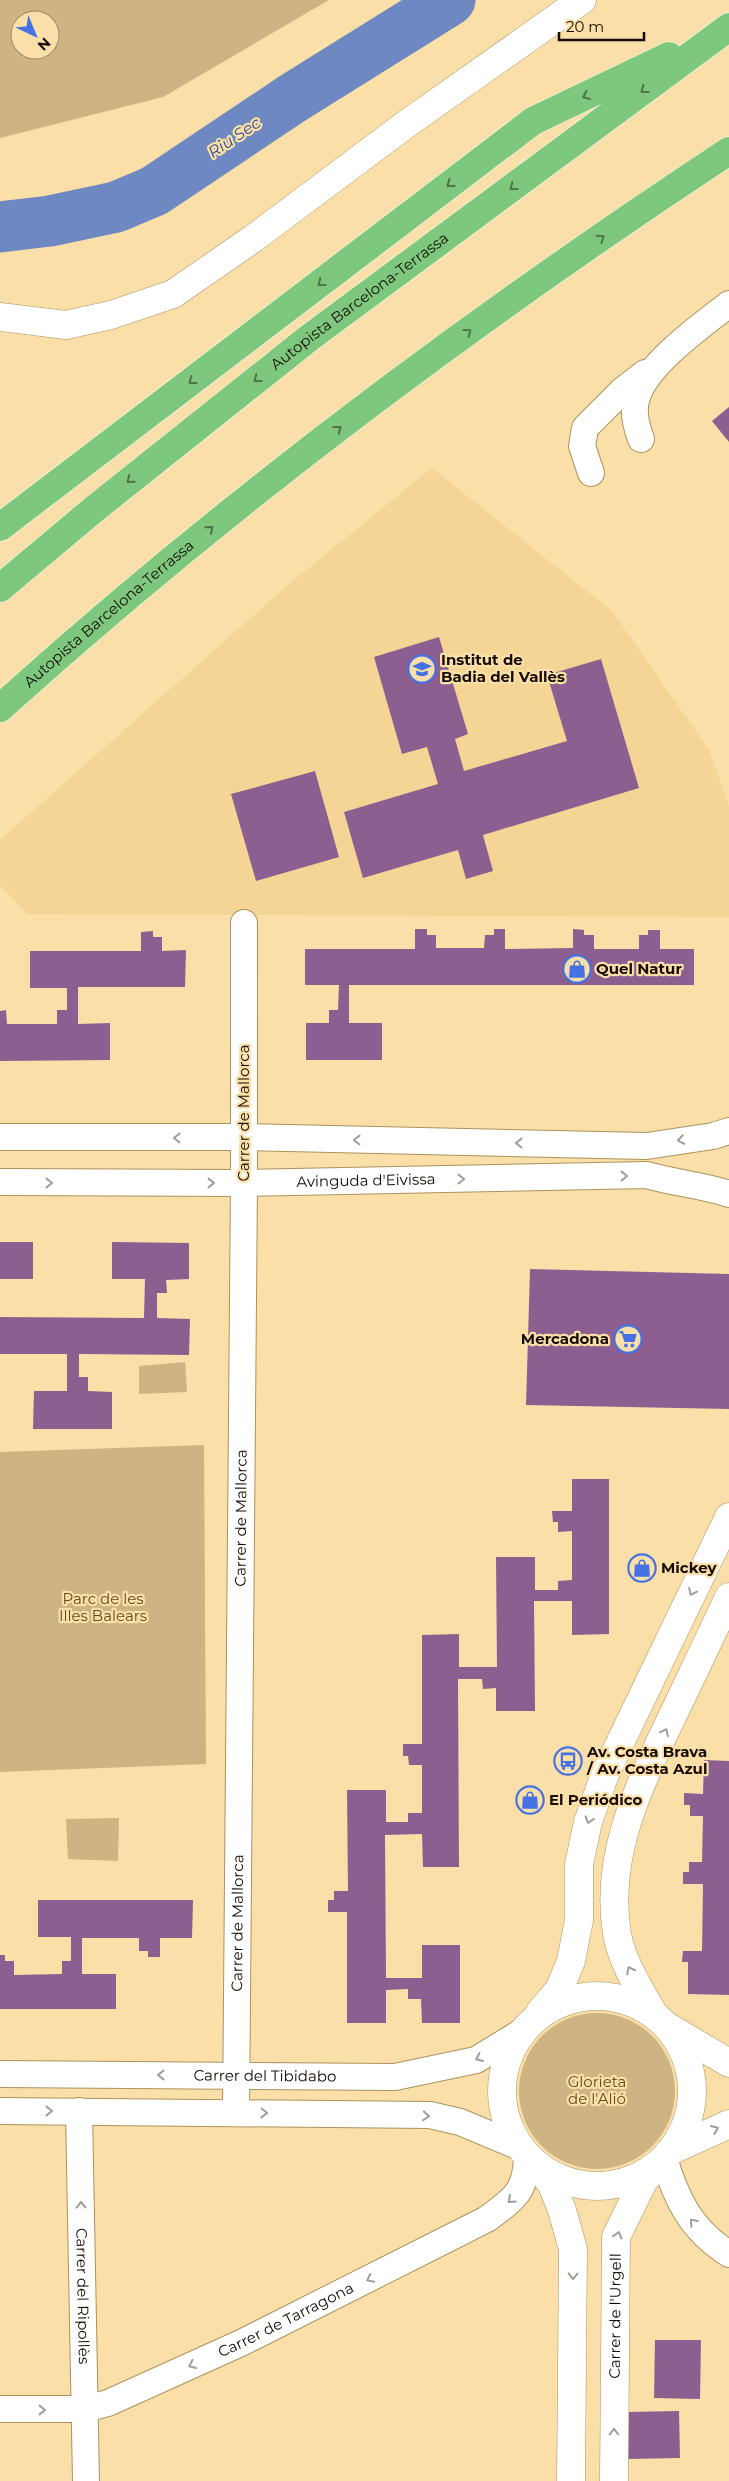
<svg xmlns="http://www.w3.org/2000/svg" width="729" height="2481" viewBox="0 0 729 2481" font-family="Montserrat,sans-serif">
<rect width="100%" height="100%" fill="#fadfa8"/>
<path fill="#f4d596" d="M432 468 612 611 709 750 729 807V917L28 914 0 885V840L289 584Z"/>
<path fill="#cdb482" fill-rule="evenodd" d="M0 0H329L163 97 0 138ZM20 20H50V50H20Z
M185 1362 187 1392 139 1394V1366Z
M204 1445 206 1764 0 1772V1452Z
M119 1818 118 1861 68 1859 66 1819Z
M519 2091a78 78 0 1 1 156 0a78 78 0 1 1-156 0Z"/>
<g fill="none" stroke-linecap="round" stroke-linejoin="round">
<path stroke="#6e89c2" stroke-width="51" d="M0 227 50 221 116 207 154 191 293 98 450 0"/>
</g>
<path fill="#8d5f90" d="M729 407V442L712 421Z
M439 637 468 734 455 739 464 771 567 741 547 675 601 659 639 788 483 835 493 871 466 879 458 850 363 878 344 812 438 784 427 747 402 754 374 657Z
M315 771 339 857 256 881 231 794Z
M415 929H427V935H436V948H484L485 935H494V929H505V949L573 948V929L584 930V935H594V949H639V935H648V930H660V949H694V985H349V1023H382V1060H306V1023H329V1010H338L339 985H305V949H415Z
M153 931V937H162V951L186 950 185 987H78V1024L110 1023V1060L0 1061V1011L6 1010 7 1024H57V1010H67V988H30V951H141V932Z
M0 1242H33V1279H0Z
M112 1242 189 1243V1279L166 1280 167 1293H157V1318L190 1319 189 1355 79 1354V1377H88V1391L112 1392V1429H33L34 1391H67V1354H0V1317L144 1318 145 1279H112Z
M530 1269 729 1274V1409L526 1405Z
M572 1479H609V1634L572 1635V1601H534L535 1711H496V1688L483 1689 482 1679H458L459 1867H423L422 1834 385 1835 386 1978H422V1945H460V2023H422L421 1999H408V1989L386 1990V2023H347V1912H328V1900H334V1891H348L347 1790H386V1822H408V1813H422V1765H409L408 1756H403V1744H422V1635L459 1634V1667H497L496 1557H535V1590H558V1581L572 1580V1531L558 1532V1522H553L552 1511H572Z
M704 1760 729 1761V1995L688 1994V1962H682L683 1951H702L703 1884H683V1872H689V1862H702L703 1816H690V1805H684V1793L703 1794Z
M38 1900H193L192 1938H160V1957H148V1951H139V1938H82V1974H116V2009H0V1955H5V1961H14V1975L62 1974V1961H71V1937H38Z
M655 2340H701L700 2399 654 2398Z
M679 2411 680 2458 628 2459 627 2412Z"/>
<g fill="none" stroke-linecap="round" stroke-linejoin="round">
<g stroke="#ac925d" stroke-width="28">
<g id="street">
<path d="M641 439C636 426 632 411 637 397 647 364 702 325 729 304"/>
<path d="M591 473 582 446 585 428 623 390 645 373"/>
<path d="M0 1137H244L647 1146 713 1136 729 1131"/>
<path id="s1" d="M0 1182 244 1183 647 1175C674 1183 702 1185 729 1194"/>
<path id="s2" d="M0 2074 395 2077 476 2060 520 2033"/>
<path d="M0 2111 430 2115 460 2122 520 2147"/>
<path id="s3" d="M79 2111 86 2481"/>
<path id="s4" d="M236 2113 244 1183V923"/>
<path d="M664 2158C676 2199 691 2230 729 2254"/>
<path id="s5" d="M0 2409H85L108 2403 241 2343 487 2219C514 2199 526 2192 527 2157"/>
</g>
</g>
<g stroke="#ac925d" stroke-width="29">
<g id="secondary">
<path d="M0 317 66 325 111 315 173 294 254 238 405 125 582 0"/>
<circle cx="597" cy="2091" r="95"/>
<path d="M540 2012 559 1990 571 1961 579 1920V1864L588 1822 605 1774 729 1517"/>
<path d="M653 2013C639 1988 622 1962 617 1934 604 1855 639 1786 672 1717 691 1677 710 1638 729 1597"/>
<path d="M670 2028 729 2063"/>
<path d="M670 2151 729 2124"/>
<path d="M539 2167 552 2185 562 2210 573 2249 571 2481"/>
<path id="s6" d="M614 2481 616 2237 643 2182 656 2166"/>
</g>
</g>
<g stroke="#fff" stroke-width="29">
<g id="highway">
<path d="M0 527 533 121 669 56"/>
<path id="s7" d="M0 588 93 510 309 338 729 27"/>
<path id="s8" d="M0 708C227 503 474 319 729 151"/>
</g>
</g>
<use href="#street" stroke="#fff" stroke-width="26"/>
<use href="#secondary" stroke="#fff" stroke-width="28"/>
<use href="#highway" stroke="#7dc87e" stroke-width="28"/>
</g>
<defs><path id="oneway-chevron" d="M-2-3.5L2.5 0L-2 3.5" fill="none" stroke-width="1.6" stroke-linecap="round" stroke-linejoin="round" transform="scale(1.25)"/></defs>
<g stroke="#4e7345">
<use href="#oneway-chevron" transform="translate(644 90) rotate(143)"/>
<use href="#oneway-chevron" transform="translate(586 96) rotate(155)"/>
<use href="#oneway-chevron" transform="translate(450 184) rotate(143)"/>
<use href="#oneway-chevron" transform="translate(513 187) rotate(143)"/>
<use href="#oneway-chevron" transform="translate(601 238) rotate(-34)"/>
<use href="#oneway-chevron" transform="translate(321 283) rotate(143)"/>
<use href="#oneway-chevron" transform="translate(468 332) rotate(-36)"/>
<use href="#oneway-chevron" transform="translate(257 379) rotate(142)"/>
<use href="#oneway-chevron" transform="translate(192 381) rotate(143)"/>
<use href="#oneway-chevron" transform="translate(338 429) rotate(-38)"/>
<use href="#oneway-chevron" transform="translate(130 480) rotate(141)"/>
<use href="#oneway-chevron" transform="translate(210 529) rotate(-40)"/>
</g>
<g stroke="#a19d99">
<use href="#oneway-chevron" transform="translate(177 1138) rotate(180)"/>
<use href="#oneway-chevron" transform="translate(357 1140) rotate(-179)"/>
<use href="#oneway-chevron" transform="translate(681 1140) rotate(170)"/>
<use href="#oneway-chevron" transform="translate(519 1143) rotate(-179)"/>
<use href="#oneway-chevron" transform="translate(624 1176) rotate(-1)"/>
<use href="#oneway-chevron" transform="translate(461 1179) rotate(-1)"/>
<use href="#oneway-chevron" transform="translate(49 1183)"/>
<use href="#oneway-chevron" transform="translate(211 1183)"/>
<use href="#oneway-chevron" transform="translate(692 1592) rotate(116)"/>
<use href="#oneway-chevron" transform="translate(665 1732) rotate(-64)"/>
<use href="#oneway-chevron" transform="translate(589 1820) rotate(107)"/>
<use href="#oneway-chevron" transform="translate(630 1970) rotate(-117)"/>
<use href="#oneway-chevron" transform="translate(479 2058) rotate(156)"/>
<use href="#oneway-chevron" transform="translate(161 2075) rotate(-180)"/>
<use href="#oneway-chevron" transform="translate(49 2111)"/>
<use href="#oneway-chevron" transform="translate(264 2113) rotate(1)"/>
<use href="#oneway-chevron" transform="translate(426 2116) rotate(5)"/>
<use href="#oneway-chevron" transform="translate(715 2129) rotate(-23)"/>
<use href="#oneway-chevron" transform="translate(511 2200) rotate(138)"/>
<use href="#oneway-chevron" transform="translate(81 2205) rotate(-91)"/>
<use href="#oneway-chevron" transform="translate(693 2222) rotate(-131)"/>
<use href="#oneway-chevron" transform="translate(618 2235) rotate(-73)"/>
<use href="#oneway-chevron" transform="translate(573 2276) rotate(91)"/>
<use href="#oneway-chevron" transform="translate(370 2279) rotate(154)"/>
<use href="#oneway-chevron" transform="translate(192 2365) rotate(156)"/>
<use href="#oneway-chevron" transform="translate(42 2410)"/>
<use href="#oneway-chevron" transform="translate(614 2432) rotate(-90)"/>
</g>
<defs>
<g id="school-ring" transform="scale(1.4375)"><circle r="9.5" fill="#fadfa8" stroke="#4472e4" stroke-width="1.5"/><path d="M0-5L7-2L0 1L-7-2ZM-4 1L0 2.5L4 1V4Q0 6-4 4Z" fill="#4472e4"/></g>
<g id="shop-ring" transform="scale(1.4375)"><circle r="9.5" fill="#fadfa8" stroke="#4472e4" stroke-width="1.5"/><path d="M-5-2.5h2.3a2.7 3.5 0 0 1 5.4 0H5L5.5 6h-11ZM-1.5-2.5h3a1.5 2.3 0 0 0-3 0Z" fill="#4472e4"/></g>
<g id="supermarket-ring" transform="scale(1.4375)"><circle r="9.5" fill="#fadfa8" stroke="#4472e4" stroke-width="1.5"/><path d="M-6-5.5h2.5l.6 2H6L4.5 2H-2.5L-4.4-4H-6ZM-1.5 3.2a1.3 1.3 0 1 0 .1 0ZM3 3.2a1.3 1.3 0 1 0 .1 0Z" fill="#4472e4"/></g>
<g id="bus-ring" transform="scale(1.4375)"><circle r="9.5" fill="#fadfa8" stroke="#4472e4" stroke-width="1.5"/><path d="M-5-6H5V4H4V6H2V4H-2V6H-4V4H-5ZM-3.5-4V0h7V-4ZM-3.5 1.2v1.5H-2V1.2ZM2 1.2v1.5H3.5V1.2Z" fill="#4472e4"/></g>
</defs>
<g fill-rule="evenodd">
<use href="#school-ring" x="422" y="669"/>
<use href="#shop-ring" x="577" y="969"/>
<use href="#supermarket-ring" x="628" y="1339"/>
<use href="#shop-ring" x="642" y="1568"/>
<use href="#bus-ring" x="568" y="1761"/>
<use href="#shop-ring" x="530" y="1800"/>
</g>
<g text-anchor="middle" stroke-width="4.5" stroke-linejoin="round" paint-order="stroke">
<g font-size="15" fill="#150b00" stroke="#fadfa8">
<text dy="5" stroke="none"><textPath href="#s7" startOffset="460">Autopista Barcelona-Terrassa</textPath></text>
<text dy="5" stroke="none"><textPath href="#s8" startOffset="144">Autopista Barcelona-Terrassa</textPath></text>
<text transform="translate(244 1113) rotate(-90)" y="5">Carrer de Mallorca</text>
<text dy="5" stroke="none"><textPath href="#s1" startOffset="366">Avinguda d'Eivissa</textPath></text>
<text dy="5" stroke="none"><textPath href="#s4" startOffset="595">Carrer de Mallorca</textPath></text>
<text dy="5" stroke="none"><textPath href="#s4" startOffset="190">Carrer de Mallorca</textPath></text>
<text dy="5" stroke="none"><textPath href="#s2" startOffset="265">Carrer del Tibidabo</textPath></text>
<text dy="5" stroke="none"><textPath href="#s3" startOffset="185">Carrer del Ripollès</textPath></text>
<text dy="5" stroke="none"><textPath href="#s6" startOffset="165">Carrer de l'Urgell</textPath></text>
<text dy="5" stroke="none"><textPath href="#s5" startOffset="305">Carrer de Tarragona</textPath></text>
</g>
<g font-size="15" font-weight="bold" fill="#150b00" stroke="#fadfa8" text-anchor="start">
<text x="441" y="665">Institut de<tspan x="441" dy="17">Badia del Vallès</tspan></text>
<text x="596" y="974">Quel Natur</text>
<text x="609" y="1344" text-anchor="end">Mercadona</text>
<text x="661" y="1573">Mickey</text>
<text x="587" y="1757">Av. Costa Brava<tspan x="587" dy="17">/ Av. Costa Azul</tspan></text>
<text x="549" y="1805">El Periódico</text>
</g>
<g font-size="15" fill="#634d1a" stroke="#fadfa8">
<text x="103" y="1604">Parc de les<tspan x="103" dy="17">Illes Balears</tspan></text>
<text x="597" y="2087">Glorieta<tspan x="597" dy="17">de l'Alió</tspan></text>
</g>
<g font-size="16" font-style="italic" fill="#2f4d94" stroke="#fadfa8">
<text transform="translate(234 137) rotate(-34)" y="6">Riu Sec</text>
</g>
</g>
<g transform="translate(35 35) rotate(136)"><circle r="24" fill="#fadfa8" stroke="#9e8a65"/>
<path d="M0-4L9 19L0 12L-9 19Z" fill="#4472e4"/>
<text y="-8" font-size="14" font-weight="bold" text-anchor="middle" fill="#150b00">N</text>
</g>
<path d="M559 32v8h85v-8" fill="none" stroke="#150b00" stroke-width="2.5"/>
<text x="566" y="32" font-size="15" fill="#150b00" stroke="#fadfa8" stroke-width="4" paint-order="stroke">20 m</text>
</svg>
